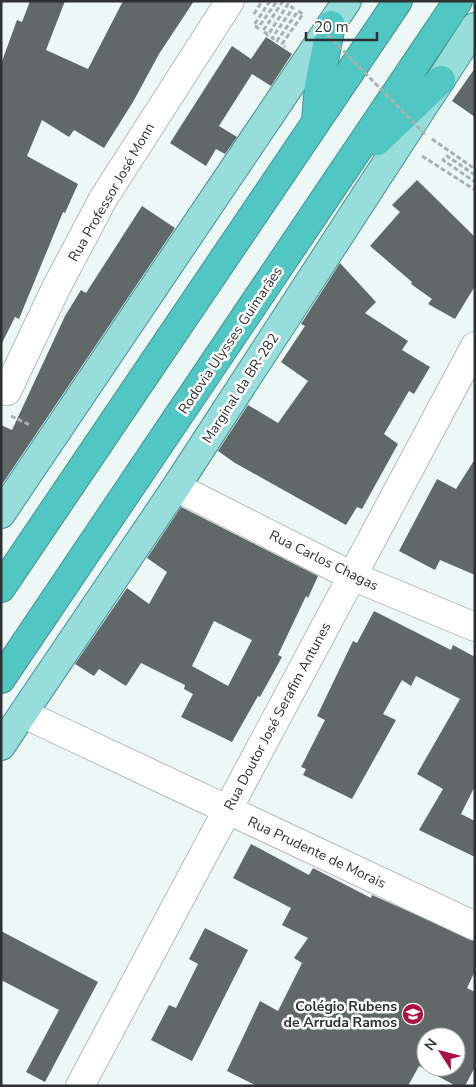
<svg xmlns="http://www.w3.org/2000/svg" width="476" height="1087" viewBox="0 0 476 1087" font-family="'Nunito Sans',sans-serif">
<rect width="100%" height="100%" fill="#edf7f6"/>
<path fill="#606868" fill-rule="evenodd" d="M30 1H65L46 50 88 69 123 1H194L159 54 133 102 104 148 74 130 69 137 42 120 27 156 78 184 65 213 63 212 19 319 15 317 1 345V64L17 20 22 22Z
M266 37 292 54 271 86 252 74 219 126 237 137 225 154 216 149 206 166 170 143 232 46 251 59Z
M475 68V117L452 101Z
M417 180 475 237V286L455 319 428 304 432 299 411 284 412 282 370 246 400 212 392 205Z
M142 206 175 228 1 486V425L12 430 65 316 81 290 86 293Z
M340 263 376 302 365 313 408 341 402 350 430 367 414 394 409 391 384 434 398 444 362 509 357 507 346 525 235 463 218 451 248 405 278 423 308 381 281 362 305 326 301 324Z
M475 459V575L440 560 435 570 399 551 437 479 456 489Z
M181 507 318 576 308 598 306 596 278 655 282 657 260 697 258 696 232 742 181 717 193 694 184 689 185 685 141 663 126 686 99 669 94 676 75 664 127 588 149 604 167 572 147 558ZM214 621 252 640 228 686 192 666Z
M374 611 451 650 453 645 475 657V786L461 814 475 821V857L419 830 443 789 417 774 460 699 416 676 411 686 402 680 383 714 396 720 352 799 303 775 306 769 301 767 325 720 317 716 353 641 357 643Z
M251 844 309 875 313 868 371 898 372 895 475 941V971L467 988 475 992V1067L465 1086H456L419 1066 408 1086H257L227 1071 260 1001 278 1011 302 963 294 958 308 938 282 925 291 908 233 878ZM426 1037H456V1067H426Z
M205 928 248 950 192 1061 151 1040 169 1005 176 1008 198 964 189 959Z
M1 931 98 982 45 1082 26 1072 59 1010 1 980Z"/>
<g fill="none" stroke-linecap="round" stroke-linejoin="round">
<g stroke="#b2bcbb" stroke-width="30">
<path id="minor" d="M1 388 7 391 56 288 103 199 230 1
M176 487 352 576 475 627
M24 714 475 926
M80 1086 475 346"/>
</g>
<g stroke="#449290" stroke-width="30">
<path id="major" d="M1 514 347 1
M1 746 176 487 475 27"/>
</g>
<g stroke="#449290" stroke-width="30">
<path id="highway" d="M316 120 319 86 331 25
M377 141 441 80
M1 588 398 1
M1 679 458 1"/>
</g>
<path stroke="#a9b1b0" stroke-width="3" stroke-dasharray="5 2.5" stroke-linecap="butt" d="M270 1 254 25 258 28 277 1
M283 1 263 31 268 35 288 4 293 8 272 38 277 41 298 11 303 14 282 44 285 47
M254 14 262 1
M432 139 475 169
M422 156 475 190
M475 175 447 156 443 160 475 182
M11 416 30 425"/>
<use href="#minor" stroke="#fff" stroke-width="28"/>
<use href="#major" stroke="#97dddb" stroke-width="28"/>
<use href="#highway" stroke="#51c7c3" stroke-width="28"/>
<path stroke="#a9b1b0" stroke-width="3" stroke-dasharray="5 2.5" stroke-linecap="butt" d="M317 24 425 134"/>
</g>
<defs>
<g id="school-disc" transform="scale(1.125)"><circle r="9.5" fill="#a81140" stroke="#fff"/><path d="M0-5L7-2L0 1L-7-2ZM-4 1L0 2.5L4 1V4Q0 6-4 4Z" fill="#fff"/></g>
</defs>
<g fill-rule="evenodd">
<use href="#school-disc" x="413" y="1014"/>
</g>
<g text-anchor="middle" stroke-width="5" stroke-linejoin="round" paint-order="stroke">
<g font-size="14" fill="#2d3131" stroke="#fff">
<text transform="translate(111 192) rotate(-60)" y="5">Rua Professor José Monn</text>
<text transform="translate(230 340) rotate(-56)" y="5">Rodovia Ulysses Guimarães</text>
<text transform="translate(240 388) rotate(-57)" y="5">Marginal da BR-282</text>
<text transform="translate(324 560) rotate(26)" y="5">Rua Carlos Chagas</text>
<text transform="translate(277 716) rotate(-62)" y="5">Rua Doutor José Serafim Antunes</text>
<text transform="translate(317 852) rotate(25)" y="5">Rua Prudente de Morais</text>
</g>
<g font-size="14" font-weight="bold" fill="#2d3131" stroke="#fff" text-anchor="end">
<text x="397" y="1011">Colégio Rubens<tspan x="397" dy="16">de Arruda Ramos</tspan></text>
</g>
</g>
<rect width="476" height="1087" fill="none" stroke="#2d3131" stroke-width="5"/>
<g transform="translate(441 1052) rotate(306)"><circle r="24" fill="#ffffff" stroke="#abadad"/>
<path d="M0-4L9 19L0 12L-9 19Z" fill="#a81140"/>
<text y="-8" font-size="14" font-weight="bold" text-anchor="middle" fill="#2d3131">N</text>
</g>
<path d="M306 32v8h71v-8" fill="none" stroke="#2d3131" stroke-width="2.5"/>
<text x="314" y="32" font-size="15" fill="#2d3131" stroke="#ffffff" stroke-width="4" paint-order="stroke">20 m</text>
</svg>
